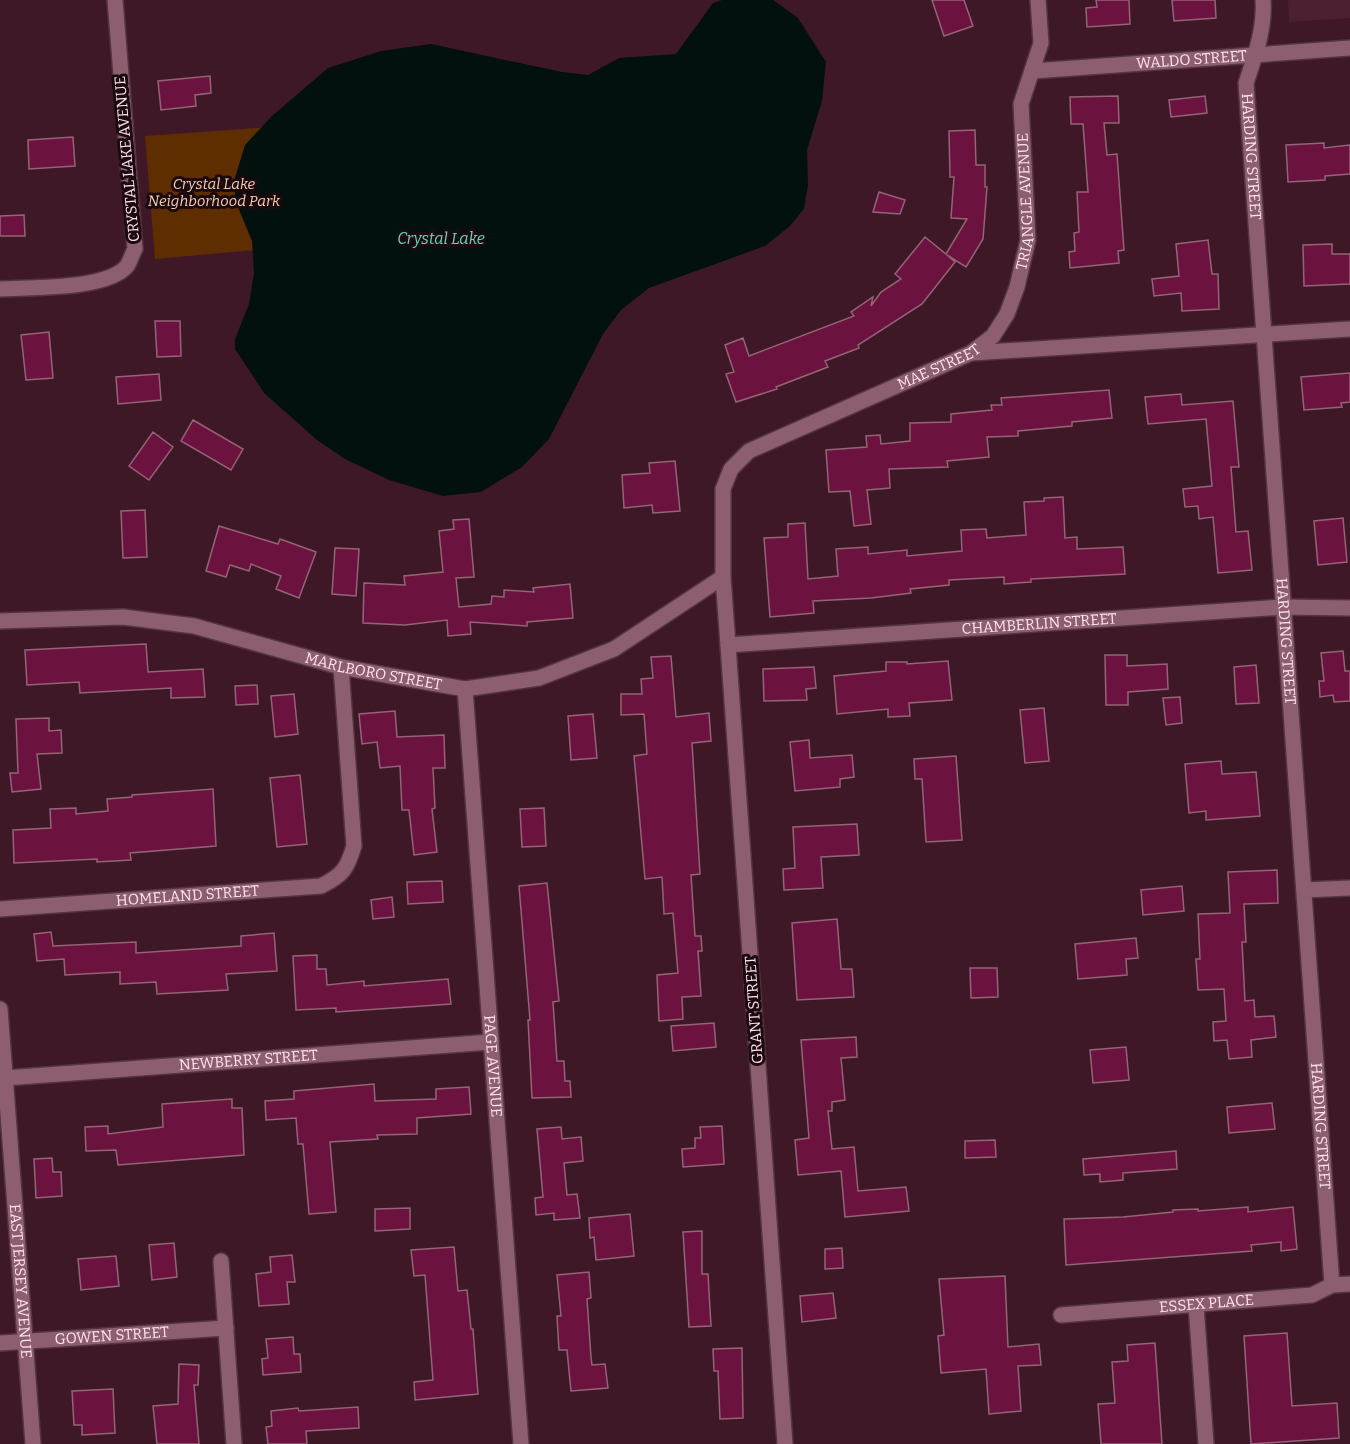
<svg xmlns="http://www.w3.org/2000/svg" width="1350" height="1444" viewBox="0 0 1350 1444" font-family="Bitter,serif">
<rect width="100%" height="100%" fill="#3f1828"/>
<path fill="#4d1f33" d="M1288 0H1350V18L1289 22Z"/>
<path fill="#5e2d00" d="M355 121 301 246 155 259 145 136Z"/>
<path fill="#02110d" d="M722 0H773L798 18 826 62 822 101 807 150 808 185 804 209 790 226 765 246 649 288 621 310 603 334 549 439 522 467 481 492 443 496 389 480 345 459 317 440 264 393 235 349V339L249 304 254 273 252 241 235 200V178L245 145 272 116 328 68 381 51 431 44 562 72 588 75 619 58 676 54 713 3Z"/>
<path fill="#6c123f" stroke="#936475" stroke-width="1.5" d="M932 0H964L973 26 944 36Z
M1096 0H1129L1130 24 1087 27 1086 8 1097 7Z
M1172 0H1215L1216 18 1174 21Z
M210 76 211 93 195 95 196 106 161 110 158 81Z
M1118 96 1119 123H1104L1107 155 1117 154 1124 250 1118 251 1119 263 1070 268 1069 252 1075 251 1074 233 1079 232 1077 192H1088L1083 124H1071L1070 97Z
M1205 96 1207 113 1171 117 1169 100Z
M975 130 976 165H985V187H987L983 239 966 267 947 255 955 262 922 304 858 345 859 348 825 361 828 367 776 387 777 389 736 402 726 374 734 372 725 345 743 338 749 356 854 316 851 312 873 297 871 306 881 292 901 279 895 274 925 237 946 254 967 219 951 218 954 177H950L949 131Z
M73 137 75 166 29 169 28 140Z
M1324 143V148L1350 145V174L1325 176V180L1288 182 1286 145Z
M879 192 905 200 900 214 873 212Z
M24 215 25 236H0V216Z
M1208 240 1212 274H1218L1219 309 1182 311 1181 293 1154 296 1152 279 1179 276 1176 244Z
M1332 244V254H1350V284L1304 286 1303 245Z
M155 321H180L181 356 157 357Z
M49 332 53 378 26 380 21 335Z
M1350 373V402L1341 403 1342 407 1304 410 1301 377Z
M159 374 161 400 118 404 116 377Z
M1109 390 1112 418 1072 422V426L1018 431V436L987 437 989 457 947 461 948 467 889 469 890 488 867 490 871 524 854 526 850 491 829 492 826 450 867 447 866 436 880 435 881 444 910 441V423L951 422V414L992 410 991 405H1002L1001 398Z
M1181 394 1182 405 1233 401 1239 467H1231L1236 532 1248 531 1252 570 1218 573 1213 517 1199 519 1198 506 1185 507 1183 489 1212 486 1206 419 1148 424 1145 397Z
M193 420 243 449 231 470 181 441Z
M153 432 173 447 149 480 129 466Z
M675 461 680 511 653 513 652 505 624 508 622 475 650 473 649 463Z
M1063 497 1065 538 1077 537V549L1123 547 1125 574 1031 579V582L1004 584V577L949 580V585L910 589 911 593 871 598 813 601 814 613 770 617 764 538 788 537V524L805 523 808 579 838 576 836 549 868 547V554L907 550V556L962 551 961 530 986 529 987 538 1026 535 1024 502 1044 501V498Z
M145 510 147 557 123 558 121 511Z
M1343 518 1347 562 1318 565 1314 521Z
M469 519 474 577 456 578 459 607 491 604 492 596 504 597V590L534 592 533 588 570 584 573 618 527 622V626L470 622 471 634 448 636 447 620 405 625 363 623 364 583 405 585 404 576 443 572 439 531 454 529 453 520Z
M219 526 278 544 280 539 316 552 299 598 276 589 281 576 251 564 249 571 230 565 226 577 206 571Z
M335 548 359 549 356 596 332 594Z
M146 644 148 672 203 669 205 697 171 698V688L80 693 79 682 27 685 25 650Z
M1343 651 1345 671H1350V701L1334 702 1333 695 1320 697 1319 681H1324L1321 653Z
M1105 655H1127V666L1167 664 1168 689 1128 692V705H1106Z
M671 656 676 717 709 713 711 741 692 743 700 874 691 875 695 936H701L702 951H698L701 996 682 997 683 1019 659 1021 657 975 678 973 673 913 664 914 662 877 645 879 634 756 647 754 644 714 621 715V694H642L641 679 653 678 651 657Z
M948 661 952 700 909 703 910 716 888 717V709L837 714 834 676 886 671V662H907V664Z
M1256 665 1259 703 1236 704 1234 667Z
M814 667 816 688 806 689 807 700 764 701 763 669Z
M257 685 258 704 236 705 235 686Z
M294 694 298 734 275 737 271 696Z
M1180 697 1182 723 1166 725 1163 698Z
M1044 708 1049 761 1025 763 1020 710Z
M395 711 397 737 444 735 445 768H433L435 808 432 809 437 852 414 855 409 810H402L400 766 380 768 377 742 362 744 359 714Z
M593 714 597 758 571 760 568 716Z
M49 718V731L61 730 62 753 37 754 41 789 12 792 10 773H18L16 719Z
M809 740 810 758 852 755 854 777 840 779V787L795 791 790 742Z
M956 756 962 840 926 842 922 779H915L914 759Z
M1221 761 1222 774 1256 772 1260 816 1206 820V811L1189 813 1185 764Z
M300 775 307 844 277 847 270 778Z
M213 789 216 846 130 853 131 860 97 862V859L14 863 13 830 51 828 50 809 76 808V814L108 811 107 799 132 797V795Z
M544 808 546 846 522 847 520 809Z
M857 824 859 855 821 857 823 888 784 890 783 869 795 868 793 827Z
M1277 870 1278 903 1244 904 1246 942H1242L1245 1001 1254 1000 1255 1017 1274 1016 1276 1037 1251 1040 1252 1057 1229 1059 1227 1040 1214 1041 1213 1022 1226 1021 1224 989 1198 990 1196 959H1200L1198 914 1230 913 1228 872Z
M442 881 443 902 408 904 407 882Z
M547 883 559 1001 553 1002 557 1061H564L565 1081H570L571 1097 532 1098 528 1020H530L519 886Z
M1182 886 1184 911 1143 915 1141 890Z
M392 897 394 917 373 919 371 900Z
M837 919 841 969H852L854 997 797 1000 792 923Z
M51 932 53 946 136 942V953L241 946V936L274 933 277 971 226 974 228 990 157 994 156 982 120 984V972L65 975 64 959 37 961 34 934Z
M1136 938 1138 958 1126 959 1127 975 1078 979 1075 944Z
M317 955V969H326L327 985 364 981V986L448 979 451 1004 336 1012V1008L296 1010 293 956Z
M970 968H997L998 997 971 998Z
M714 1023 716 1047 673 1051 671 1026Z
M856 1037 857 1057 841 1058 845 1100 832 1102V1111H828L832 1149 854 1147 858 1191 906 1187 909 1211 845 1217 841 1171 798 1175 795 1140 809 1138 801 1040Z
M1126 1047 1129 1080 1093 1083 1090 1050Z
M374 1084 375 1101 436 1099V1089L469 1087 471 1114 417 1118V1134L377 1135 378 1139 330 1142 336 1212 309 1214 303 1144H298L296 1118 266 1120 265 1101 294 1099V1091Z
M232 1099V1108H242L244 1155 118 1165 116 1150 86 1151 85 1127 108 1126V1134L163 1127 162 1104Z
M1272 1103 1275 1129 1229 1133 1227 1107Z
M722 1126 724 1164 683 1167 682 1149 695 1148V1138H701L700 1127Z
M561 1127 562 1139 581 1137 583 1161 564 1163 567 1195 577 1194 580 1218 554 1220V1213L536 1215 535 1198 543 1197 537 1129Z
M995 1140 996 1157 965 1158V1141Z
M1176 1151 1177 1169 1123 1173V1180L1100 1182V1174L1084 1175 1083 1159Z
M52 1158 53 1172H61L62 1196 36 1198 34 1159Z
M1248 1207V1212L1293 1207 1297 1249 1281 1251V1242L1251 1245 1252 1251 1066 1265 1064 1219 1123 1217 1173 1212V1210L1198 1209V1211Z
M410 1208V1229L375 1231V1209Z
M630 1214 634 1256 596 1260 594 1237 590 1238 589 1218Z
M702 1231V1274H708L711 1326 689 1327 683 1232Z
M174 1243 177 1277 152 1280 149 1245Z
M454 1247 458 1291 467 1290 471 1329H473L478 1394 415 1400 414 1382 433 1380 425 1275 414 1276 411 1250Z
M842 1248 843 1268 825 1269V1249Z
M292 1255 295 1282H287L289 1304 259 1306 256 1274 271 1272 270 1257Z
M116 1256 119 1286 81 1290 78 1259Z
M589 1272 591 1298 587 1299 591 1357 592 1365 605 1364 608 1388 571 1391 567 1350H559L557 1316H561L557 1275Z
M1005 1276 1008 1347 1039 1344 1041 1365 1018 1366 1021 1411 989 1414 986 1369 941 1373 938 1336 944 1335 939 1279Z
M833 1293 836 1318 802 1322 800 1296Z
M1287 1333 1292 1406 1337 1403 1339 1438 1251 1444 1244 1336Z
M293 1337 294 1354H300L301 1372 263 1375 262 1359 268 1358 266 1339Z
M1155 1343 1162 1444H1101L1098 1404 1115 1403 1112 1362 1128 1361 1127 1345Z
M742 1348 743 1418 720 1419 718 1371H714L713 1349Z
M179 1364 199 1365 198 1385H194L199 1444H157L153 1406 178 1404Z
M113 1389 115 1433 82 1435V1425H74L72 1391Z
M358 1407 359 1428 306 1431 307 1444H268L266 1427 272 1426 271 1411 298 1408 299 1411Z"/>
<g fill="none" stroke-linecap="round" stroke-linejoin="round">
<g stroke="#533441" stroke-width="18">
<g id="street">
<path id="s1" d="M1263 0C1265 29 1255 56 1246 83L1332 1285"/>
<path id="s2" d="M1033 71 1350 48"/>
<path d="M0 289C31 287 107 290 127 266 130 262 132 254 135 249L115 0"/>
<path d="M971 353 1350 329"/>
<path id="s3" d="M0 621 123 617 194 626 341 667 465 689 539 678 614 649 723 577"/>
<path id="s4" d="M728 645 1283 607 1350 608"/>
<path id="s5" d="M465 689 521 1444"/>
<path d="M1304 890 1350 888"/>
<path id="s6" d="M0 909 321 886C343 875 347 869 354 846L341 667"/>
<path id="s7" d="M0 1009 33 1444"/>
<path id="s8" d="M5 1078 491 1042"/>
<path d="M221 1261 234 1444"/>
<path d="M1196 1305 1206 1444"/>
<path id="s9" d="M1061 1315 1312 1295 1332 1285 1350 1284"/>
<path id="s10" d="M0 1343 226 1328"/>
</g>
</g>
<g stroke="#533441" stroke-width="18">
<g id="secondary">
<path id="s11" d="M785 1444 728 645 723 577V489L731 469 749 451 971 353 993 336 1007 314 1017 287 1028 240 1021 104 1041 43 1038 0"/>
</g>
</g>
<use href="#street" stroke="#8c5e6f" stroke-width="15"/>
<use href="#secondary" stroke="#8c5e6f" stroke-width="15"/>
</g>
<g text-anchor="middle" stroke-width="6" stroke-linejoin="round" paint-order="stroke">
<g font-size="15" fill="#ffe3ec" stroke="#1b0a10">
<text dy="5" stroke="none"><textPath href="#s2" startOffset="159">WALDO STREET</textPath></text>
<text dy="5" stroke="none"><textPath href="#s1" startOffset="159">HARDING STREET</textPath></text>
<text transform="translate(127 159) rotate(-95)" y="5">CRYSTAL LAKE AVENUE</text>
<text dy="5" stroke="none"><textPath href="#s11" startOffset="1416">TRIANGLE AVENUE</textPath></text>
<text dy="5" stroke="none"><textPath href="#s11" startOffset="1212">MAE STREET</textPath></text>
<text dy="5" stroke="none"><textPath href="#s4" startOffset="312">CHAMBERLIN STREET</textPath></text>
<text dy="5" stroke="none"><textPath href="#s1" startOffset="645">HARDING STREET</textPath></text>
<text dy="5" stroke="none"><textPath href="#s3" startOffset="380">MARLBORO STREET</textPath></text>
<text dy="5" stroke="none"><textPath href="#s6" startOffset="188">HOMELAND STREET</textPath></text>
<text transform="translate(754 1010) rotate(-94)" y="5">GRANT STREET</text>
<text dy="5" stroke="none"><textPath href="#s8" startOffset="244">NEWBERRY STREET</textPath></text>
<text dy="5" stroke="none"><textPath href="#s5" startOffset="378">PAGE AVENUE</textPath></text>
<text dy="5" stroke="none"><textPath href="#s1" startOffset="1131">HARDING STREET</textPath></text>
<text dy="5" stroke="none"><textPath href="#s7" startOffset="273">EAST JERSEY AVENUE</textPath></text>
<text dy="5" stroke="none"><textPath href="#s9" startOffset="146">ESSEX PLACE</textPath></text>
<text dy="5" stroke="none"><textPath href="#s10" startOffset="112">GOWEN STREET</textPath></text>
</g>
<g font-size="15" font-style="italic" fill="#f8cdaf" stroke="#1b0a10">
<text x="214" y="189">Crystal Lake<tspan x="214" dy="17">Neighborhood Park</tspan></text>
</g>
<g font-size="16" font-style="italic" fill="#54dec1" stroke="#1b0a10">
<text x="441" y="244">Crystal Lake</text>
</g>
</g>
</svg>
